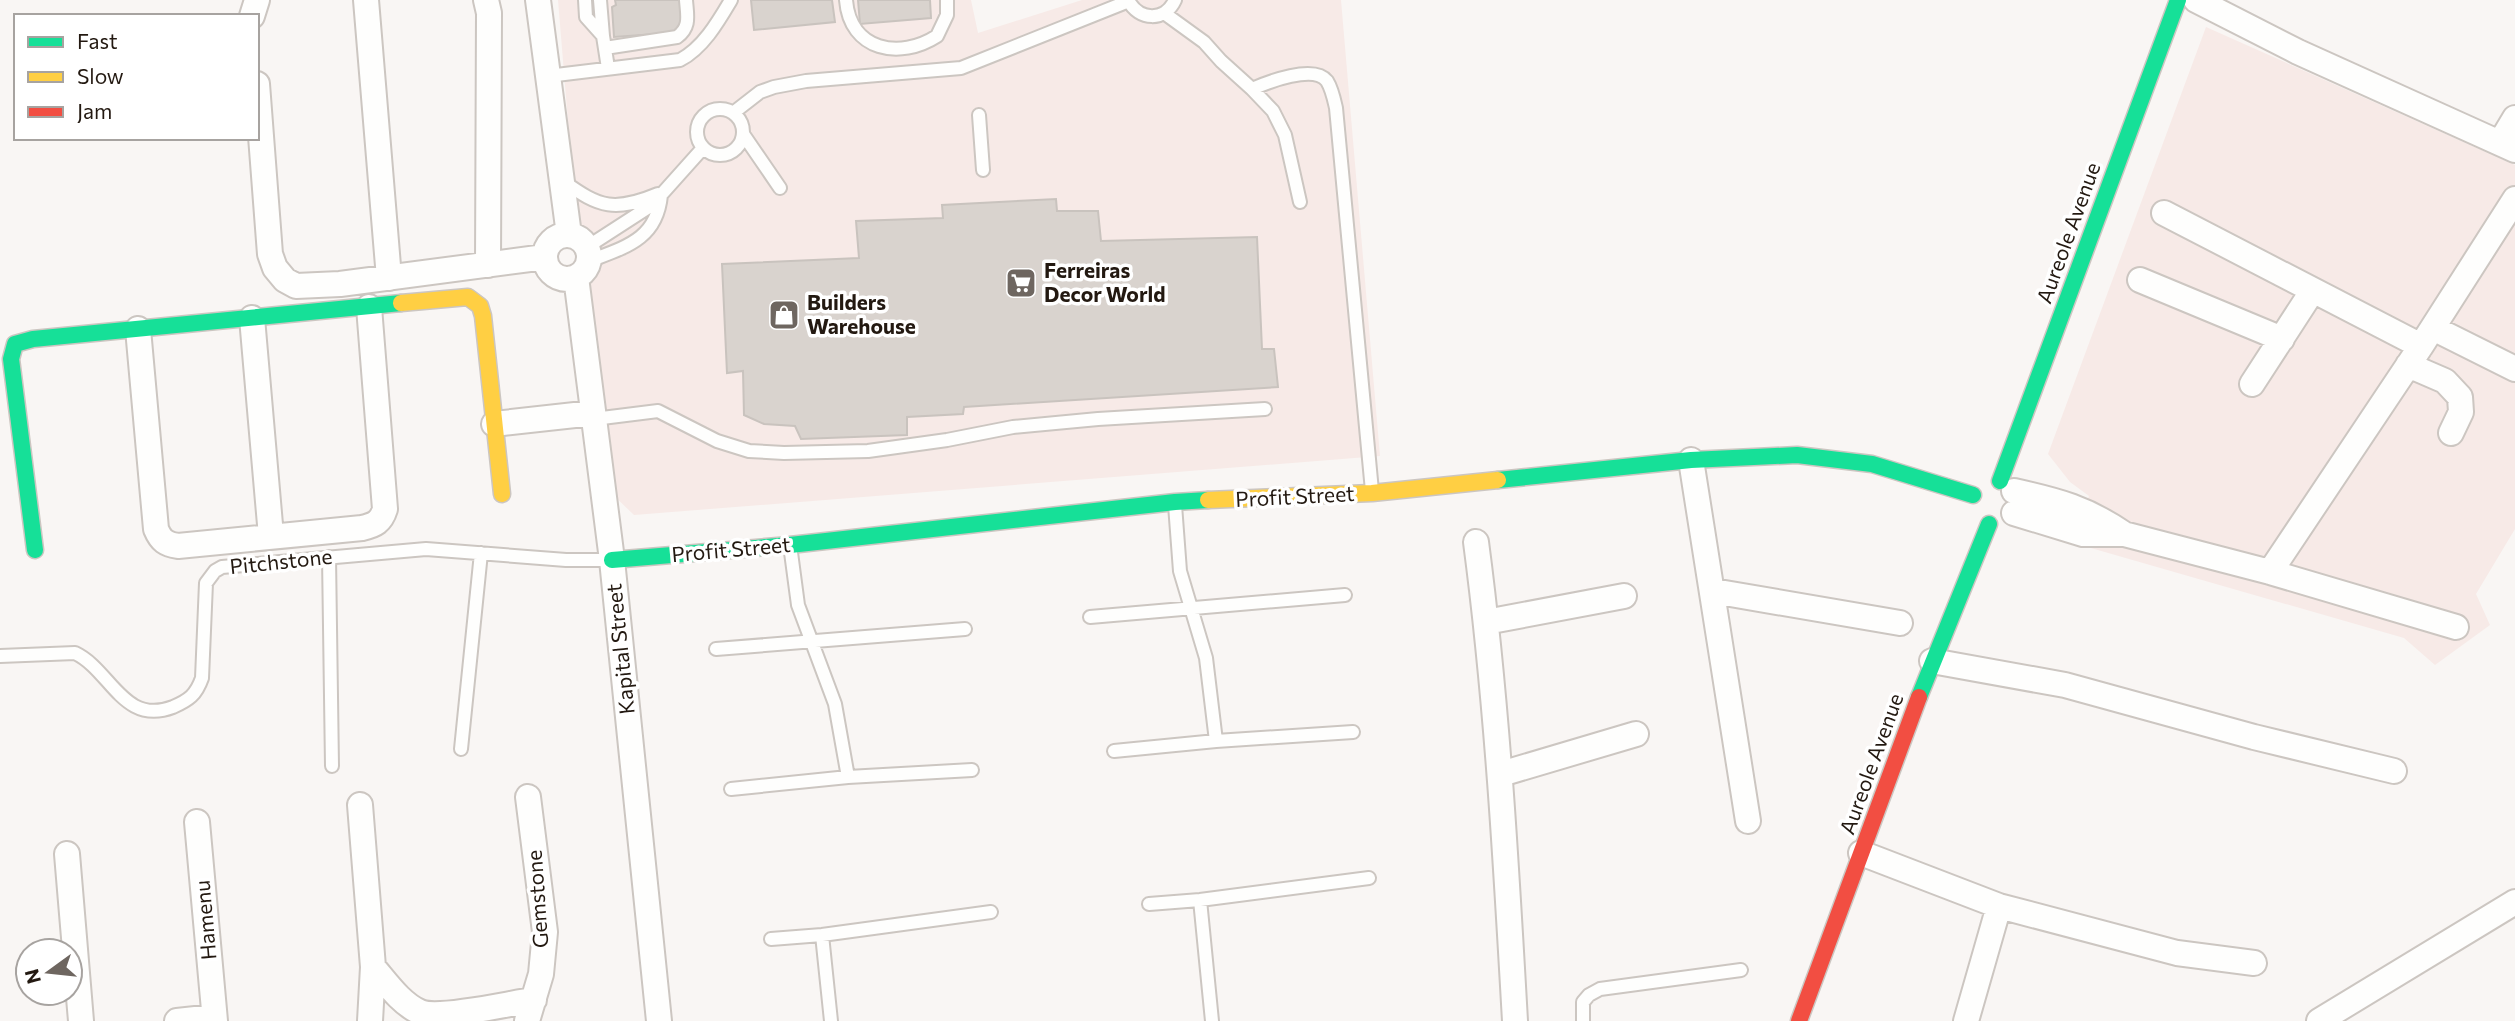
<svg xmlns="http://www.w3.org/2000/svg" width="2515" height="1021" viewBox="0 0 2515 1021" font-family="Commissioner,sans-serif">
<rect width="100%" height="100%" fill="#f9f6f4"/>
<path fill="#f7eae7" d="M558 0H971L978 33 1082 0H1341L1380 456 634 515 608 490 570 146Z
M2206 27 2515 165V529L2476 594 2490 625 2435 665 2404 638 2070 542 2089 496 2070 482 2048 454Z"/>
<path fill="#d9d3ce" stroke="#c9c3be" stroke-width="2" d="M615 0H681L684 32 614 37 612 7 616 5Z
M751 0H832L835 22 754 30Z
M858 0H930L931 18 860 24Z
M1056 199 1057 211H1098L1101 241 1257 237 1262 349H1274L1278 387 964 407 963 414 907 417V435L801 439 795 426 764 424 744 415 743 371 727 373 722 264 859 258 856 221 943 218 942 205Z"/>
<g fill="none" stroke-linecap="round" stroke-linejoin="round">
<g stroke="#ccc6c1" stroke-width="16">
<path id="lane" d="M585 0 586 17 603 36 608 68
M600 0 603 36
M846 0C850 51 900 60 937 36L947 15V0
M1128 0C1139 21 1165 22 1175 0
M1164 13 1204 42 1221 61 1252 89C1268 82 1314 64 1327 81 1332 89 1334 99 1336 108L1372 491
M605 48 677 37C691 27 687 15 686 0
M548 76 680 60C703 48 718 22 731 0
M1252 89 1273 111 1285 135 1300 202
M697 132a23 23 0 1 1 46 0a23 23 0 1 1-46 0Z
M733 113 760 92 774 87 806 81 961 68 1129 1
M979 115 983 170
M743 134 780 188
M563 181C600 208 615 212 658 194
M587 247 652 205 703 148
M589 261C626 247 657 239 661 195
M594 419 658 411 717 441 749 451 784 453 868 451 947 440 1013 427 1098 419 1265 409
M1175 505 1180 571 1206 658 1216 741
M790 545 798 605 835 704 848 777 972 770
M329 557 332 766
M1090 617 1345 595
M716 649 965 629
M0 656 75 653C111 670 123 726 173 707 189 700 196 695 202 678L206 583 215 571 222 567 426 549 566 560H611
M461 749 481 553
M1114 751 1216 741 1353 732
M731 789 848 777
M1200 900 1212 1021
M1149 904 1200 900 1369 878
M822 935 831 1021
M771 939 822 935 991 912
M1583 1021V1002L1589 995 1600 989 1741 970"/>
</g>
<g stroke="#ccc6c1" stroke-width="28">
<path id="street" d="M366 0 389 278
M486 0 489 13 488 265
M538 0 569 235
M2196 0 2298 52 2515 150
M252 16 257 0
M257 84 270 254 275 268 285 280 296 286 340 284 545 257
M2500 143 2515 118
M2164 213 2421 346
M545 257a22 22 0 1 1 44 0a22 22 0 1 1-44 0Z
M576 277 612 560 659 1021
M2140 280 2282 339
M252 318 271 536
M2433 328 2515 369
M138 329 156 529C161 541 166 544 178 546L362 528C375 525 381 522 385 509L369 307
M2408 365 2445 381 2460 397 2461 412 2451 433
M2252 384 2313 290
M494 424 593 413
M1691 460 1748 821
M2014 513 2083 534H2124C2086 508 2059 501 2014 491
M2124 534 2270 572 2456 627
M1476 542C1497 701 1506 861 1515 1021
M2270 572 2421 346 2515 199
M1713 591 1900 623
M1486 622 1624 596
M1932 661 2065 685 2254 737 2394 771
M1501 774 1636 734
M360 805 373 967 370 1021
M197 822 215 1021
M1861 853 1999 906 2177 953 2254 963
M67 854 81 1021
M373 967C386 982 401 1004 420 1012 440 1020 510 1003 534 1000
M177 1021 214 1017
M527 1021 541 974 545 932 528 797
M1966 1021 1999 906
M2319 1021 2515 902"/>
</g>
<g stroke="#ccc6c1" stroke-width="19">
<path id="fast" d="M1498 480 1691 460 1797 455 1872 464 1973 495
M2000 481 2178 0
M35 550 11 359 15 344 33 339 401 303
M612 560 790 545 1175 502 1208 500
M1919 697 1989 524"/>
</g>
<g stroke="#ccc6c1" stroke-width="19">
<path id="slow" d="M401 303 468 297 480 306 483 316 502 494
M1208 500 1372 493 1498 480"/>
</g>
<g stroke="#ccc6c1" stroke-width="19">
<path id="jam" d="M1799 1021 1919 697"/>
</g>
<use href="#lane" stroke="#fefefd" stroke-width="12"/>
<use href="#street" stroke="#fefefd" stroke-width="24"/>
<use href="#fast" stroke="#16e098" stroke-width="16"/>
<use href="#slow" stroke="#ffcf43" stroke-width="16"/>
<use href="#jam" stroke="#f24e42" stroke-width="16"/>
</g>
<defs>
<g id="supermarket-square" transform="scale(1.575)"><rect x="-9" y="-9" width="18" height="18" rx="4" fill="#6e6660" stroke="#fff"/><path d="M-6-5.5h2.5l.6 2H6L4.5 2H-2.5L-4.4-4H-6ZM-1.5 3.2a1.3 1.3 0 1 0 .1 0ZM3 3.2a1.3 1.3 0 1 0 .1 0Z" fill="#fff"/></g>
<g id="shop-square" transform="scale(1.575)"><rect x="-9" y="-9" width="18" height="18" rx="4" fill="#6e6660" stroke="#fff"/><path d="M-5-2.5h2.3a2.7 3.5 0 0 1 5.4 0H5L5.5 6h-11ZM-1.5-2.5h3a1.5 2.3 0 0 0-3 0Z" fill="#fff"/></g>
</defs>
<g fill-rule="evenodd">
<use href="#supermarket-square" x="1021" y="283"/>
<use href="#shop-square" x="784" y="315"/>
</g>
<g text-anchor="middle" stroke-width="7" stroke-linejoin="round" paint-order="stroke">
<g font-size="21" fill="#231911" stroke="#fff">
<text transform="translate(2069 233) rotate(-70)" y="7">Aureole Avenue</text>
<text transform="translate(1295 497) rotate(-3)" y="7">Profit Street</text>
<text transform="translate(731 550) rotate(-5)" y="7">Profit Street</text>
<text transform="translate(281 562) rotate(-6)" y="7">Pitchstone</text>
<text transform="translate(621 649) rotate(-96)" y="7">Kapital Street</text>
<text transform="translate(1872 764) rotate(-70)" y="7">Aureole Avenue</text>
<text transform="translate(538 899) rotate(-94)" y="7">Gemstone</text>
<text transform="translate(206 920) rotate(-95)" y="7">Hamenu</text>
</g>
<g font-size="21" font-weight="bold" fill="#231911" stroke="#fff" text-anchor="start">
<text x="1044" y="278">Ferreiras<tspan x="1044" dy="24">Decor World</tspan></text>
<text x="807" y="310">Builders<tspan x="807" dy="24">Warehouse</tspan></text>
</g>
</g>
<rect x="14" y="14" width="245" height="126" fill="#ffffff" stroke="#a7a3a0" stroke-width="2"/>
<rect x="28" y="37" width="35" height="10" fill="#16e098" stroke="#a7a3a0" stroke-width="2"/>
<text x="77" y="49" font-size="21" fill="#231911">Fast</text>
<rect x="28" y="72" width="35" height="10" fill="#ffcf43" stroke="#a7a3a0" stroke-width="2"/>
<text x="77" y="84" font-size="21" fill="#231911">Slow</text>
<rect x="28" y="107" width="35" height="10" fill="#f24e42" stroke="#a7a3a0" stroke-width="2"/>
<text x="77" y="119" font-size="21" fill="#231911">Jam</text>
<g transform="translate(49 972) rotate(255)"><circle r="33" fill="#ffffff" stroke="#a7a3a0" stroke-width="2"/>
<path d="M0-5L12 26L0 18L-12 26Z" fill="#6e6660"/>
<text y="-10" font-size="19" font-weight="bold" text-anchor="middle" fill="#231911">N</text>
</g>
</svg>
